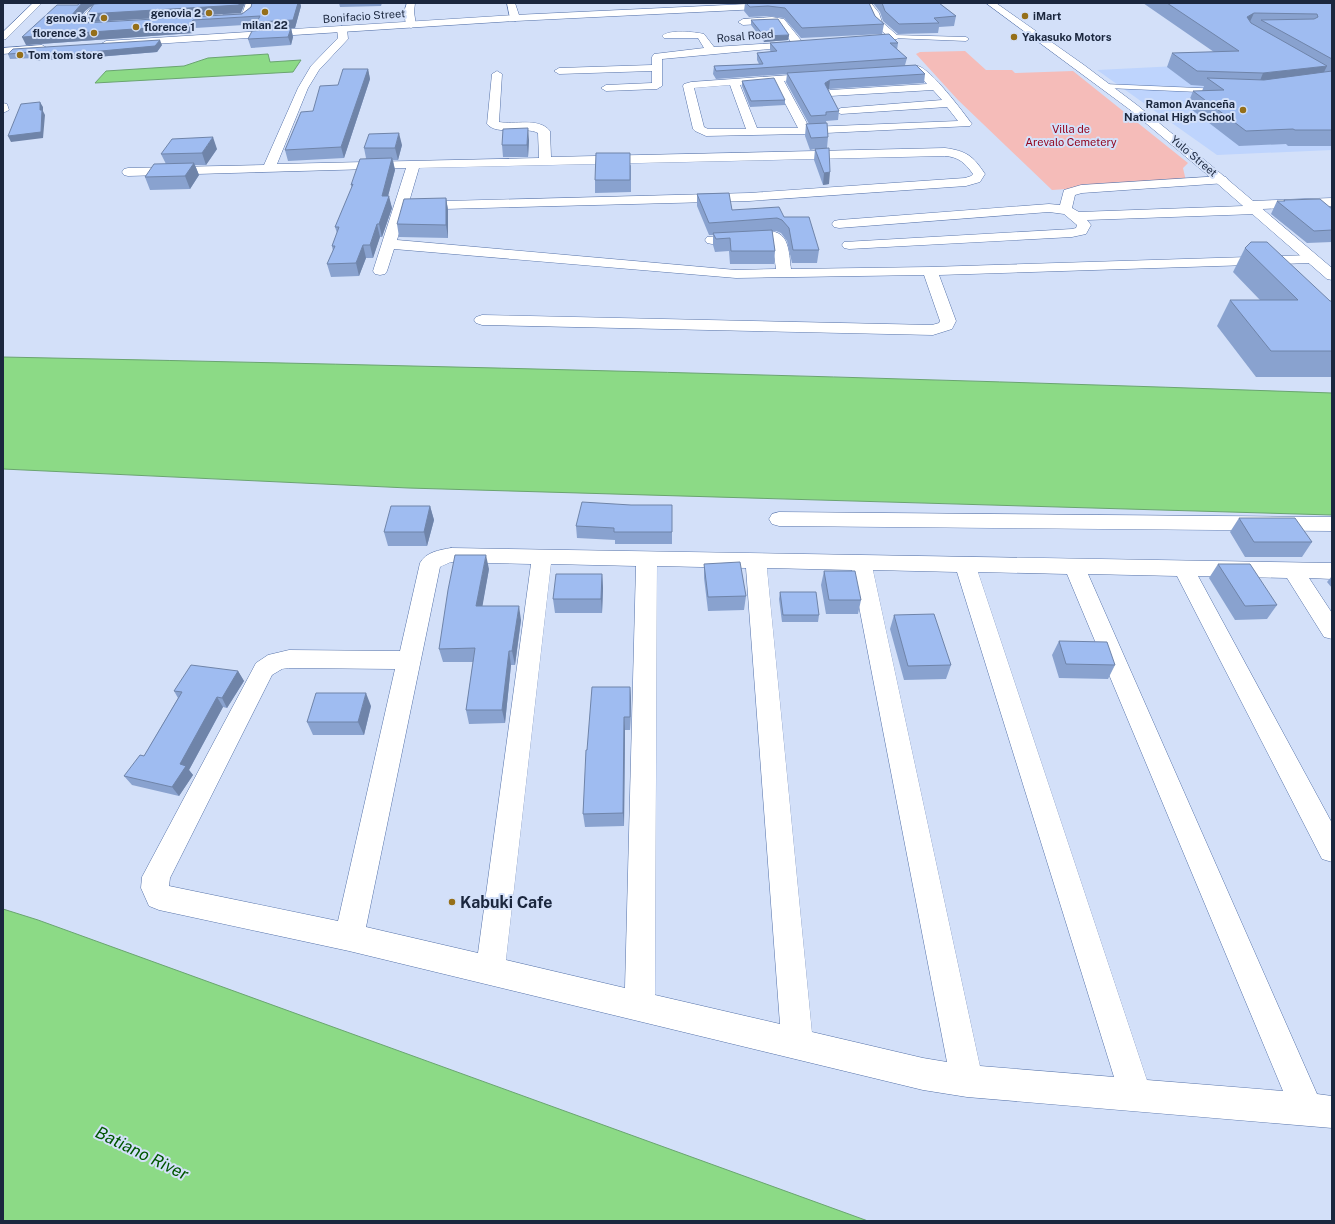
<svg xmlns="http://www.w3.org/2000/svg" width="1335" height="1224" viewBox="0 0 1335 1224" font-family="'Public Sans',sans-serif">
<rect width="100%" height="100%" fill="#d3e0f9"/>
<path fill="#bed4fd" d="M1332 36V150L1217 155 1097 70 1237 63Z"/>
<path fill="#f5bcb9" d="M965 51 986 70H1012L1015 73 1073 71 1188 163 1183 168 1186 181 1052 190 958 100 916 54 920 52Z"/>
<path fill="#8cda86" stroke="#6aa470" d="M268 54 270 62 301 60 293 72 95 83 106 71 184 66 208 58Z
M3 357C446 366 889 377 1332 393V515L408 488 3 469Z
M3 909 38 920 868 1221H3Z"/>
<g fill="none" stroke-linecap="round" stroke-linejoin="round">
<g stroke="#5572a9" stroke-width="1">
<path id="lane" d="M894 35 966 37 969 39 966 41 892 38 891 37Z
M1104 84 1222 89 1226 91 1222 93 1107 88H1104Z"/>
</g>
<g stroke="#5572a9" stroke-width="1">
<path id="street" d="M33 3H42L6 39 3 40V32Z
M120 3H168L164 6 99 10 96 11 87 24 112 23 114 25 112 27 109 28C99 29 84 33 76 25 93 2 93 5 120 3Z
M246 3H254C254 7 253 12 251 15 248 22 223 22 218 18L223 15 242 14Z
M407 3H415L414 12 416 25 411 28 406 25 404 12Z
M507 3H515L520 18 518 20 515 21 510 18Z
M862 3H871L879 13 882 22 897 35 899 37 897 39H891L875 25 870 13Z
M772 17 784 19 804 44 802 46 662 59V86L657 89 606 91 601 88 606 85 652 83V71L559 74 554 71 559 68 652 65V57L654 54 704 48 698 38H664L662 36C669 29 695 32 704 34L714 47 791 42 778 23 743 25 738 22 743 19Z
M342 26 347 29 348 39 319 70 308 88 277 164 539 158 538 133C525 126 497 136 487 124L492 74 497 71 502 74 499 122C514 125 539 117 550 131L551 157 945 148C967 151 973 156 985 174L980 182 966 186 749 201 406 210 397 240 736 270 776 269 772 241 712 244 707 243 705 240 707 237 775 232C790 236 789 256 791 269L930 267 1312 255 1317 256 1319 259 1317 262 1312 263 939 275 956 321 952 329 933 335 482 325 476 323 474 320 476 317 482 315 932 325 939 323 940 321 924 275 736 278 394 249 387 271 385 274 380 275 375 274 373 271 406 168 128 176 124 175 122 172 124 169 128 168 264 165 298 88 311 66 338 38 337 29ZM945 156C959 157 965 163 973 174L971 176 965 178 749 193 409 202 419 168Z
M918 66C931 69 963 112 972 124L970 126 805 134 706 136 695 131 693 129 683 86 684 84 691 82ZM916 72 927 84 830 90 825 93 830 96 933 90 942 100 841 108 835 111 841 114 947 107 958 121 809 127 784 81ZM774 82 798 128H757L740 85ZM730 85 746 129H708L704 127 694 88Z
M3 103 7 104 9 110 3 113Z
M1222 176 1226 177 1228 180 1226 183 1082 193 1075 195 1072 208 1079 212 1244 206 1243 205 1245 202 1250 201 1332 198V206L1262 209 1263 210 1261 213 1256 214 1087 220 1091 225 1086 234 1072 237 849 249 844 248 842 245 844 242 1072 229 1076 228 1077 225 1064 214 1049 212 839 228 834 227 832 224 834 221 839 220 1049 204 1060 205 1064 190 1081 185Z
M779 512 1332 517V531L779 526 772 524 769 519 772 514Z
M451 548 1332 563V579L1309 578 1332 613V639L1324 637 1287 578 1198 576 1332 823V862L1322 859 1177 576 1088 574 1317 1094 1332 1096V1128L967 1097 923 1090 349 951 159 910 149 906 141 888 142 877 256 663 268 655 289 650 400 651 420 563C426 552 439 550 451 548ZM451 562 531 564 478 953 366 927 440 567ZM551 564 636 566 625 988 506 960ZM657 566 746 568 780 1024 655 995ZM767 568 852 570 947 1062 923 1058 812 1032ZM873 570 957 572 1114 1077 980 1066ZM978 572 1067 574 1283 1091 1147 1080ZM289 668 395 669 338 921 169 886 170 878 272 675 282 669Z"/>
</g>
<g stroke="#5572a9" stroke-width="1">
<path id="secondary" d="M768 3H826L822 6 515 21 106 47 101 44 106 41 515 15Z
M986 3H996L1084 65 1137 105 1213 167 1332 268V280L1327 279 1204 172 1129 109Z
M42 45 47 48 45 50 3 54V48Z"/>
</g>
<use href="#lane" fill="#fff" fill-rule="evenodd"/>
<use href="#street" fill="#fff" fill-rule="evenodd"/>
<use href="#secondary" fill="#fff" fill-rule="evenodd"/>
</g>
<path fill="#89a2cf" d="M252 3H300L301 6 295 28 259 30 258 24 195 28 193 33 26 45 78 5 241 13 90 22 93 6 90 7 85 11 77 21 84 23 242 14 251 7Z
M339 3H382L381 6 340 7Z
M745 3H869L875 16 884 24 882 34 801 38 784 18 767 16 749 17 744 11Z
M873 3H939L956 16 954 26 939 27 938 33 898 34 883 21 880 12Z
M1143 3H1332V146H1288L1286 144 1239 146 1187 106 1193 91H1202L1204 86 1191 85 1167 67 1172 53 1214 52Z
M751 20 789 35 788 40 764 42 751 25Z
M291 28 293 37 291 45 251 48 248 39Z
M770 43H898L897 50 907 58 905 65 925 74 924 83 829 89 828 90 839 111 838 120 826 121 828 137 827 148 829 184 823 185 814 160 815 149 810 150 805 136 806 124H809L786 82 787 74 716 79 713 74 714 66 759 64 757 60V53L771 52 770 50Z
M162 45 157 52 60 60V59L37 61 36 58 10 59 8 54Z
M368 69 370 79 344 158 288 161 285 150 313 111 338 85Z
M742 81 785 100V105L750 107 742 86Z
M529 140 528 157H503L502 145Z
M402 145 398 160H393L395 170 388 196 392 208 382 237H380L373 258H366L359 276 331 277 327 264 333 251 332 246 337 233 335 227 352 188 351 185 366 158 364 148Z
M217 149 206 165H195L199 175 190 189 150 190 145 177 166 164 161 154Z
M631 165V192L595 193V180Z
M697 194 732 210 784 217 819 250 817 263H792L787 241 781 233 776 231H772L775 251 774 264H730L729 251 715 252 713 245V235H709L697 206Z
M446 198 448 210V238L399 237 397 224Z
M1284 200 1332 209V242L1307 243 1271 214 1277 201H1283Z
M1245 248 1330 301H1332V377H1256L1217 326 1230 300H1260L1233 272Z
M631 505H672V544H615V540L577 538 576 526Z
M430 506 434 520 427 546H388L384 532Z
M1239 518 1312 542 1302 557H1245L1230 532Z
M704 564 746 596 744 610 708 611 704 578Z
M1218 564 1277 605 1267 619 1235 620 1209 578Z
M489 569 482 606 521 620 515 665H511L505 723 469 724 466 710 473 662H443L439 649Z
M824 571 861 600 858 614H826L821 585Z
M602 574 603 588 602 613H555L553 599Z
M1332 576V588L1327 582Z
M780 592 819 615 818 622H782L779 599Z
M894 615 951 665 946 679 904 680 890 629Z
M1059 641 1115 665 1108 679 1059 678 1052 655Z
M238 671 244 681 227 708 223 707 189 770 193 775 179 796 132 785 124 776 144 756 178 698 174 691Z
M630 687 631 700 630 730H625L624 826 585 827 583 814 587 750Z
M371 706 364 735H313L307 722Z"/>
<path fill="#6f84a9" d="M82 3H102H98L90 7 85 11 75 24 71 16Z
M239 3H245L241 13 90 22 87 14Z
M298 3H300L301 6 295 28 259 30 257 22Z
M1254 13 1248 26 1247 17Z
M193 20 195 28 193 33 26 45 22 37Z
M291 28 293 37 291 45 288 37Z
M789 35 788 40 764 42V36Z
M160 40 162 45 157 52 60 60V59L37 61 34 55 58 54Z
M1327 66 1320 80 1257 88 1263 73Z
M368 69 370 79 344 158 341 147Z
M830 80 829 89 824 92 825 83Z
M40 102 43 107V111L45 115 43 138 11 142 8 136 40 110Z
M528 128 529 140 528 157 527 145Z
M399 133 402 145 398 160 395 148Z
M213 137 217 149 206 165 202 153Z
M392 158 395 170 385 207 389 196 392 208 382 237 379 224 382 196Z
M194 163 199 175 190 189 185 176Z
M830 172 829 184 823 185 824 173Z
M446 198 448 210V238L446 225Z
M377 224 380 237 373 258 370 245Z
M363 245 366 258 359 276 356 263Z
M430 506 434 520 427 546 424 532Z
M486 555 489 569 480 620 476 606Z
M602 574 603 588 602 613 601 599Z
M519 606 521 620 515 665 512 651Z
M509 651 511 665 505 723 502 710Z
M238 671 244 681 227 708 222 698Z
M630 687 631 700 630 730Z
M366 693 371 706 364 735 358 722Z
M217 697 223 707 189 770 193 775 179 796 172 787 180 764Z
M624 717 625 730 624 826 623 813Z"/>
<path fill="#9fbcf1" stroke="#6f84a9" d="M79 3H82L71 16 74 20 84 23 242 14 251 7 252 3H298L293 20 257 22 260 16 193 20 190 25 22 37 57 5H78Z
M107 3H239V5L87 14 94 4Z
M746 3H869L875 16 884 24 802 28 785 8 768 6 750 7Z
M882 3H939L956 16 934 18 939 23 899 24 885 11Z
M1167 3H1332V59L1261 20 1314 19 1318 17 1317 14 1254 13 1247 17 1251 23 1327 66 1263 73 1197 71 1172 53 1239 51Z
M778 19 789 35 764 36 751 20Z
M291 28 288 37 248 39 252 31Z
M889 34 898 43H890L907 58 716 71 714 66 763 64 757 53 777 51 770 43Z
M160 40 155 46 58 55V54L34 55 36 52 8 54 13 49Z
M916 65 925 74 830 80 825 83V84L839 111 826 112V115L811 116 787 73Z
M343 69H368L341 147 285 150 301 112 313 111 320 86 338 85Z
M1332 71V130H1295L1293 129 1246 131 1193 91 1224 90 1207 78 1264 80Z
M774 78 785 100 751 101 742 81Z
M40 102V110H42L41 132 8 136 21 104Z
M827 123 828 137 811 138 806 124Z
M528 128 527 145H502L503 129Z
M399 133 395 148H364L369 134Z
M213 137 202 153 161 154 172 139Z
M829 148 830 172 824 173 815 149Z
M596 153H630V180H595Z
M392 158 382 196H389L379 224H377L370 245H363L356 263 327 264 335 246H332L339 227H335L353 184 351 185 360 159Z
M194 163 185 176 145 177 154 164Z
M729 193 732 210 779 207 784 217H809L819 250H793L789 228 782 220 777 218 709 223 697 194Z
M446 198V225L397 224 404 199Z
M1320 199 1332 209V230L1314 231 1277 201H1285L1284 200Z
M772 230 775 251H731L730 238 716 239 713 233Z
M1251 242H1267L1330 301H1332V351H1271L1230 300H1298L1245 248Z
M582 502 631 505H672V532H614V528L576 526Z
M391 506H430L424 532H384Z
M1239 518H1295L1312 542H1254Z
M455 555H486L476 606H519L512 651H509L502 710H466L475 648 439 649 448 590Z
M740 562 746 596 708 597 704 564Z
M1218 564H1250L1277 605 1245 606Z
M824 571H855L861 600H829Z
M556 574H602L601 599H553Z
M780 592H816L819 615H783Z
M934 614 951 665 908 666 894 615Z
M1059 641 1107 642 1115 665 1066 664Z
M191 665 238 671 222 698 217 697 180 764 186 766 172 787 124 776 140 755 144 756 182 692 174 691Z
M592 687H630V717H624L623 813 583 814 586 750H587Z
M316 693H366L358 722H307Z"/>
<g fill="#956f19" stroke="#d3e0f9" stroke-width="1.5">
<circle cx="265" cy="12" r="4"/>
<circle cx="209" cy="13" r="4"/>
<circle cx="1025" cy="16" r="4"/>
<circle cx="104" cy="18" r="4"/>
<circle cx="136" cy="27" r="4"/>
<circle cx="94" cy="33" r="4"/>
<circle cx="1014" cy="37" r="4"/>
<circle cx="20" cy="55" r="4"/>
<circle cx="1243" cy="110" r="4"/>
<circle cx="452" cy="902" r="4"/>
</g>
<g text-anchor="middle" stroke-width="4" stroke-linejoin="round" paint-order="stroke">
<g font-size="11" font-weight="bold" fill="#1b273e" stroke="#d3e0f9" text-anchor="end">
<text x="201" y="17">genovia 2</text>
<text x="1033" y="20" text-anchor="start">iMart</text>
<text x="96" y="22">genovia 7</text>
<text x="265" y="29" text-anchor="middle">milan 22</text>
<text x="144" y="31" text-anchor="start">florence 1</text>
<text x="86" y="37">florence 3</text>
<text x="1022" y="41" text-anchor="start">Yakasuko Motors</text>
<text x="28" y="59" text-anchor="start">Tom tom store</text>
<text x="1235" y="108">Ramon Avanceña<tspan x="1235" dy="13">National High School</tspan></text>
</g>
<g font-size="11" fill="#1b273e" stroke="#d3e0f9">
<text transform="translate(364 16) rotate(-4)" y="4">Bonifacio Street</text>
<text transform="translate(745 36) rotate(-5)" y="4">Rosal Road</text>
<text transform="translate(1194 156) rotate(40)" y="4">Yulo Street</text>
</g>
<g font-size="11" fill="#90001a" stroke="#d3e0f9">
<text x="1071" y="133">Villa de<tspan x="1071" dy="13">Arevalo Cemetery</tspan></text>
</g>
<g font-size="16" font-weight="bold" fill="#1b273e" stroke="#d3e0f9" text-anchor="start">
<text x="460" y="908">Kabuki Cafe</text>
</g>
<g font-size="17" font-style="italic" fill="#005600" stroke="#d3e0f9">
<text transform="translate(142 1153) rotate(26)" y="6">Batiano River</text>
</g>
</g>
<rect width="1335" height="1224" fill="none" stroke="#1b273e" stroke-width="8"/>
</svg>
